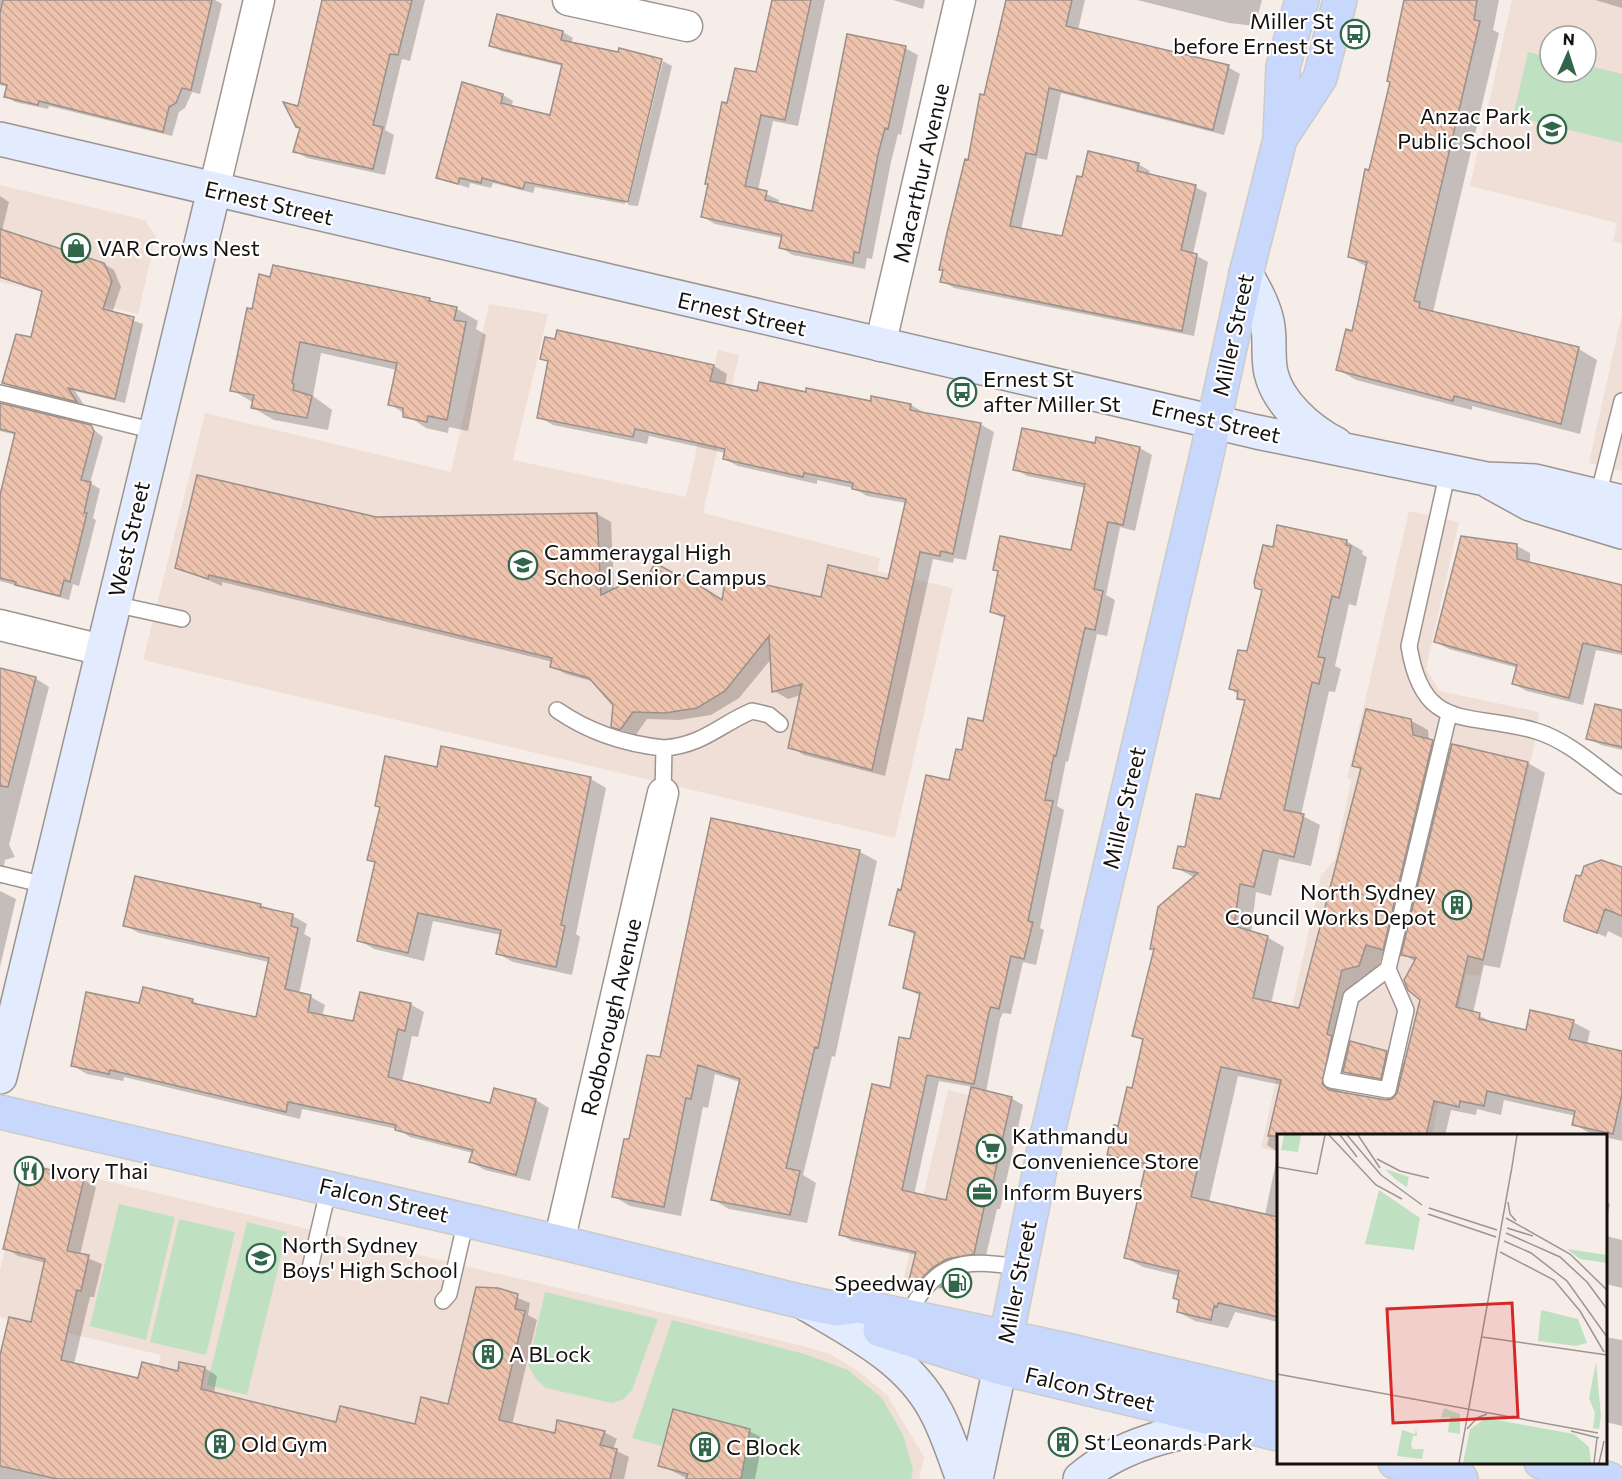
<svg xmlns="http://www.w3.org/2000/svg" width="1622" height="1479" viewBox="0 0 1622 1479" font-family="Commissioner,sans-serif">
<defs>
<pattern id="building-back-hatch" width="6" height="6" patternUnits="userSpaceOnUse" patternTransform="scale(1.5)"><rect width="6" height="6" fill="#eec3ae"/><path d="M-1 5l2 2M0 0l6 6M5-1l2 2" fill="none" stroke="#cba694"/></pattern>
</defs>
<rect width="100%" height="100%" fill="#f7ede8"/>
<path fill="#f0dfd6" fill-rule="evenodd" d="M1512 0H1622V244L1613 241 1617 223 1470 186ZM1550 36H1586V72H1550Z
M0 185 145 220 156 237 138 314 0 282Z
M489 304 548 314 513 460 686 497 718 350 739 355 703 513 880 558 878 571 953 588 895 838 143 660 205 413 451 472Z
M1622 313V471L1589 463Z
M1409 511 1459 522 1426 669 1440 691 1539 712 1536 738 1480 976 1466 974 1432 1135 1278 1136V1152L1261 1148 1321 876 1335 859 1351 780 1347 778Z
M948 1090 1009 1105 966 1288 957 1294 903 1282Z
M26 1162 799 1345 830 1354 858 1371 887 1395 924 1457 919 1479H130L161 1355 0 1317V1270Z"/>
<path fill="#bfe1c2" d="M1528 52 1550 57V72H1586V65L1622 74V143L1513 116Z
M119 1204 175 1217 146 1340 90 1326Z
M179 1219 235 1232 206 1355 150 1342Z
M247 1222 287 1232 247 1395 207 1385Z
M545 1292 658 1319 632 1390 624 1399 612 1403 546 1388 536 1379 528 1365Z
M672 1320 805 1354 848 1370 882 1398 903 1435 913 1469 911 1479H741L673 1410 662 1446 632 1438Z"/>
<path fill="#0003" fill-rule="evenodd" d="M0 0H215L222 4 200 94 192 92 185 108 179 112 172 136 49 106 48 109 15 102 6 96 8 87 0 85Z
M324 0H425L410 61 402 59 385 130 394 135 385 175 307 158 295 151 302 129 299 107Z
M772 0H825L798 126 773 121 758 190 779 200 778 205 813 212 905 48 918 55 901 135 898 134 891 162 872 259 867 258 865 269 793 255 781 248 782 238 715 224 703 217 710 185 706 183 729 105 757 74Z
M893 0H925L923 9Z
M1007 0H1085L1078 30 1228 67 1240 74 1224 135 1061 93 1047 160 1037 158 1021 230 1063 238 1083 179 1138 164 1150 171 1148 175 1195 187 1207 193 1193 254 1208 262 1194 336 954 288 942 281 944 271 941 269 986 97Z
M1137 0H1262L1255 26 1229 23Z
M1407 0H1499L1493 30 1499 33 1433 312 1579 349 1597 360 1580 434 1472 406V410L1356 380 1337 369 1353 333 1367 267 1350 257 1392 82Z
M1595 0H1622V8Z
M563 32 573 38 571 44 619 54 620 50 662 61 625 204 535 187 533 193 493 183 491 188 470 183 469 188 438 178 503 95 513 101 511 107 551 117 563 66 501 51 491 45Z
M663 61 672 66 638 206 628 205Z
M0 196 9 202 2 231 104 264 114 270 121 287 112 313 143 324 125 403 75 391 84 405 13 388 4 383 32 339 43 292 0 278Z
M429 299 440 305 457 309 478 321 476 329 486 335 468 431 449 427 448 433 426 428 390 404 397 370 321 353 313 396 332 410 328 430 274 420 253 408 254 403 232 390 249 310Z
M542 358 714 366 727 374 725 386 758 393H807L872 403 873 398 911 405 925 413 980 424 994 432 966 560 954 558 953 563 933 559 885 776 804 755 790 747 801 695 788 699 774 691 772 658 739 698 711 715 679 720 647 719 635 736 613 726 614 704 595 682 566 674 552 666 553 662 222 582V586L177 567 375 519 597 514 611 522 614 591 643 586 723 602 822 599 889 581 906 503 867 496 853 488 817 480V484L738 466 724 459 726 453 649 436 647 444 553 425 539 417 549 363Z
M0 402 3 405 90 427 103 437 90 483 100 489 93 518 96 520 79 586 73 584 69 600 0 581V492H2L16 435 0 431Z
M1097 439 1140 448 1152 455 1135 531 1120 527 1106 595 1115 600 1107 636 1097 634 1068 762 1066 761 1057 806 1064 810 1040 928 1044 930 1036 965 1023 962 1011 1014 1003 1013 1000 1019 986 1092 1011 1098 1023 1105 1000 1209H997L985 1260 922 1286 910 1280 917 1255 852 1241 840 1234 891 1090 911 1041 921 996 904 988 916 935 891 924 963 752 984 722 1006 619 991 612 1072 552 1086 488 1027 476 1015 469 1096 444ZM939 1081 973 1087 948 1202 914 1195Z
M1346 541 1363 551 1362 554 1367 557 1356 606 1349 604 1335 666 1341 669 1335 692 1329 691 1301 815 1320 825 1311 866 1279 859 1271 896 1256 892 1251 933 1267 937 1284 947 1271 1004 1300 1010 1362 770 1354 765 1410 720 1428 730 1429 740 1451 752 1453 746 1528 763 1545 773 1500 968 1484 965 1473 1013 1497 1024 1527 1032 1573 1022 1590 1031 1587 1045 1622 1052V1141L1591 1134 1574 1124 1576 1116 1504 1100 1501 1115 1477 1109 1476 1115 1451 1110 1445 1136H1278V1152L1267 1145 1282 1085 1238 1076 1209 1202 1265 1215 1278 1152V1322L1235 1312 1228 1328 1195 1321 1178 1312 1180 1301 1174 1298 1180 1276 1143 1267 1126 1258 1146 1169 1125 1164 1108 1154 1133 1090 1144 1041 1134 1035 1155 950 1151 948 1195 878 1175 867 1221 801 1246 702 1230 688 1248 653 1263 591 1256 587 1274 548ZM1383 953 1400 958 1401 953 1416 962 1422 999 1406 1064 1386 1052 1350 1048 1344 1044 1359 979 1376 975ZM1342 1070 1363 1082 1400 1089 1392 1100 1386 1101 1339 1091Z
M1517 546 1530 553V564L1622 586V655L1596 650 1583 705 1527 691 1514 684 1518 668 1449 649 1436 642Z
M0 670 35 678 49 687 9 845 15 857 5 860 0 886Z
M1622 712V750L1601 745 1588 738Z
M442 747 591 779 606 788 576 934 580 937 572 975 513 962 497 953 501 935 433 921 424 961 374 949 359 940 376 863 368 859 381 808 376 805 438 769Z
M712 820 860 852 877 861 835 1057 832 1056 803 1175 816 1183 807 1223 729 1209 712 1199 740 1082 715 1074 708 1108 703 1107 681 1216 630 1206 613 1196 630 1141 661 1059Z
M1622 868V938L1608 931 1606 937 1566 920 1582 877Z
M0 891 16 899 0 967Z
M260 905 293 916 307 924 304 934 311 938 299 994 311 997 325 1005 322 1016 355 1023 410 1004 424 1012 418 1037 412 1036 402 1082 491 1104 536 1100 549 1108 530 1181 485 1170 471 1162 473 1153 410 1137 397 1129 302 1109 300 1119 124 1077 123 1081 87 1074 73 1066 141 1005 144 989 193 1001 205 1008 257 1019 269 962 139 933 125 925Z
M25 1165 84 1180 96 1187 80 1255 102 1264 94 1297H90L74 1364 139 1380 179 1373 180 1363 205 1368 217 1376 214 1393 337 1424 416 1426 449 1406 498 1290 530 1303 528 1315 537 1320 512 1425 556 1435 604 1432 617 1439 613 1449 629 1457 624 1479H0V1362L32 1323 46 1263 18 1256 5 1248Z
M1606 1201 1610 1204 1606 1223Z
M1606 1236 1622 1240V1288L1606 1284Z
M969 1275 972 1278 970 1287 962 1293 943 1287 956 1278Z
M1606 1337 1622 1340V1426L1606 1422Z
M749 1431 763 1438 755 1479H688L660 1465Z"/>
<path fill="url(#building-back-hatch)" stroke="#9a908c" stroke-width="1.5" d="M3 0H212L191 90 182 88 176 103 169 107 163 132 39 101 38 105 4 97 7 85 0 83V13Z
M322 0H412L398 55 390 54 373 125 383 127 373 169 293 152 300 128 296 127 283 102 298 106Z
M772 0H811L785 120 761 115 745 186 767 191 765 200 812 211 847 34 906 46 888 129 885 128 878 155 859 253 854 252 853 263 779 248 782 235 701 217 708 184H705L722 102 727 103 735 68 756 72Z
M1006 0H1072L1066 26 1229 65 1213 130 1049 88 1036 155 1026 153 1010 226 1062 236 1077 176 1082 177 1088 151 1139 163 1137 171 1196 185 1181 250 1197 254 1182 331 940 282 943 270H939L946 237 965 159 968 160 980 94 984 95Z
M1404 0H1477L1474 20 1480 21 1414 301 1420 302 1419 308 1579 347 1561 424 1454 396 1453 401 1336 370 1346 329 1352 331 1367 262 1348 257 1365 169 1369 170 1390 82 1387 81Z
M497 14 563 31 561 40 618 52 619 48 662 59 628 202 525 182 523 189 482 178 481 183 460 178 458 184 436 178 462 82 503 94 501 103 550 115 562 64 489 46Z
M0 229 104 263 112 281 103 309 134 317 115 399 68 388 77 402 2 383 16 334 31 337 42 291 0 277Z
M273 265 430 298 429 301 457 307 454 320 466 322 447 420 428 416 427 422 403 417V408L388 405 397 363 300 342 292 383 294 384 293 390 312 396 307 418 251 408 254 395 230 391 247 308 252 309 259 274 270 277Z
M557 330 714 365 710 381 757 391 759 382 806 392V388L871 401V396L911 404 910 410 981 423 953 554 941 551 940 556 920 552 872 770 788 748 802 684 772 692 769 636 725 691 697 708 665 713 633 712 620 730 611 727 613 705 589 678 550 667 552 658 209 575 208 579 175 568 197 475 376 517 597 513 601 595 632 580 643 584 655 563 679 576 683 575 722 600 726 576 821 597 828 565 888 579 906 499 852 489 853 483 804 473 803 477 723 459 725 449 635 429 633 437 537 418 548 361 540 359 545 337 555 339Z
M0 403 91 425 94 431 81 480 91 482 84 513H87L70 582 64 580 60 596 15 585 16 582 0 578V495L15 433 0 429Z
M1022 428 1095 443 1096 437 1140 447 1123 525 1108 522 1094 589 1103 591 1095 630 1085 628 1056 756 1054 755 1045 800 1053 801 1028 921 1033 922 1024 959 1011 956 999 1009 991 1007 989 1012 974 1084 927 1075 902 1190 946 1200 971 1087 1012 1097 988 1204 985 1203 974 1254 947 1259 933 1267 918 1282 909 1280 916 1252 839 1235 872 1084 890 1088 899 1037 910 1039 920 993 903 988 915 932 889 925 898 889 901 890 926 775 949 780 956 749 962 750 968 718 983 721 1005 616 990 612 998 571 993 570 1000 536 1071 550 1085 484 1013 470Z
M1277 525 1347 540 1346 545 1351 546 1339 598 1332 596 1318 657 1325 658 1319 684 1312 682 1284 810 1304 814 1294 857 1263 850 1254 887 1240 884 1234 926 1268 936 1253 998 1299 1008 1361 768 1352 766 1366 709 1411 719 1413 735 1433 740 1383 950 1366 945 1359 966 1342 970 1327 1034 1332 1036 1322 1084 1329 1090 1386 1100 1392 1099 1397 1093 1420 1000 1408 990 1404 980 1416 958 1401 955 1452 744 1528 762 1483 960 1468 956 1456 1007 1480 1013 1479 1019 1526 1030 1530 1010 1574 1020 1569 1039 1622 1051V1094L1613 1134 1572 1125 1575 1111 1487 1091 1484 1106 1460 1101 1459 1107 1434 1101 1426 1136H1268L1281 1080 1221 1067 1191 1197 1278 1217V1317L1218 1303 1217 1307 1214 1306 1211 1320 1177 1312 1179 1300 1173 1298 1179 1271 1124 1258 1146 1164 1107 1155 1114 1125 1118 1126 1127 1087 1132 1088 1143 1039 1132 1036 1154 949H1150L1158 907 1198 873 1173 868 1178 846 1185 847 1196 794 1220 799 1226 775 1245 700 1237 699 1238 691 1229 689 1238 650 1247 651 1262 590 1255 588 1254 582 1263 545 1273 547Z
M1461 536 1517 544V559L1622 585V652L1583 643 1569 698 1512 684 1517 665 1434 642Z
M0 668 36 677 8 787 0 786Z
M1595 704 1622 710V747L1586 739Z
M441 746 591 777 561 925 565 926 556 967 496 954 501 930 418 913 408 953 357 941 375 862 367 860 380 807 375 806 385 756 437 767Z
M711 818 860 850 818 1048 815 1047 786 1168 800 1171 790 1215 711 1200 740 1079 698 1065 691 1099 686 1098 664 1207 612 1197 624 1139H629L647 1055 660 1057Z
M1601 860 1622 867V916L1605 909 1597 933 1564 921V916L1576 875 1581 876 1584 866Z
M135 876 261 904 260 907 293 914 291 926 298 928 285 989 311 995 308 1012 353 1021 360 992 411 1003 405 1031 398 1029 388 1077 490 1103 494 1088 536 1099 516 1175 469 1162 473 1150 395 1130 396 1125 288 1102 286 1112 110 1070 109 1074 71 1066 86 992 139 1003 143 987 193 999 192 1003 256 1017 269 958 123 926Z
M1350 1041 1387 1051 1381 1079 1343 1072Z
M24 1163 84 1179 67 1251 89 1255 81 1291 77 1290 61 1360 138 1378 142 1362 178 1371 179 1362 205 1367 201 1389 336 1422 340 1406 415 1424 421 1397 448 1404 476 1287 498 1288 518 1294 515 1309 525 1311 499 1420 555 1433 557 1420 605 1431 600 1445 617 1449 610 1479H57L0 1466V1355L9 1317 31 1322 45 1259 3 1249Z
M969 1274 966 1285 957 1291 940 1287 955 1277Z
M673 1409 750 1429 741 1479H686L688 1474 658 1466Z"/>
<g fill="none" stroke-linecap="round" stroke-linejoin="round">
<g stroke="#9d948f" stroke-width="18">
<path id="lane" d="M0 393 155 431
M1448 471 1409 646C1423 735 1470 711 1536 731 1567 740 1596 767 1622 786
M1597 500 1622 401
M114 604 182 619
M557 710C590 733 625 744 664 748L663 793
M664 748C703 745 719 725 752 711L769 715 780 724
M0 874 45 885
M1388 969 1351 997 1331 1080 1388 1090 1406 1010 1388 969 1449 714
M310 1268 329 1187
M443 1301 449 1294 466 1220
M906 1317C937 1262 958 1258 1019 1267"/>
</g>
<g stroke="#9d948f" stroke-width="33">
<path id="street" d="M568 0 687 26
M214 190 259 0
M880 346 960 0
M0 625 102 650
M559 1242 663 793"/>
</g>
<g stroke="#9d948f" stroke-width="36">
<path id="secondary" d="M0 139 1257 432 1486 479 1535 481 1622 502
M1246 274C1255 290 1263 304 1267 321 1271 338 1267 356 1271 373 1278 403 1309 430 1336 444
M1490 482 1530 504 1622 532
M0 1077 214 190
M803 1302C851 1331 908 1358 935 1410 947 1431 954 1456 963 1479
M976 1479 1006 1340
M1080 1479C1122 1442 1179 1432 1233 1422"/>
</g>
<g stroke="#cbcbca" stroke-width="36">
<path id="primary" d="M1280 139 1320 78 1340 0
M0 1112 559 1242 803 1302 837 1309 859 1306 1067 1350 1278 1400
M880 1330 1001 1368 1278 1434
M1006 1338 1044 1149 1206 458 1246 274 1280 139 1283 67 1302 0
M1395 1462 1461 1479
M1541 1462 1609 1479"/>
</g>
<use href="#lane" stroke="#fff" stroke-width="15"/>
<use href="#street" stroke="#fff" stroke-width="30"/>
<use href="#secondary" stroke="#e3ebfe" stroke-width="33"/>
<use href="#primary" stroke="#c8d7fc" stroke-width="33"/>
</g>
<defs>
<g id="bus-ring" transform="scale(1.5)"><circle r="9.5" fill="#fff" stroke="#32664b" stroke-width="1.5"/><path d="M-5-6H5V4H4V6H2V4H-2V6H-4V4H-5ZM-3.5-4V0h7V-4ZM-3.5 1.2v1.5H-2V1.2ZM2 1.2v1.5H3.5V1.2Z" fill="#32664b"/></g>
<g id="school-ring" transform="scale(1.5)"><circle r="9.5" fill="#fff" stroke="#32664b" stroke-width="1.5"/><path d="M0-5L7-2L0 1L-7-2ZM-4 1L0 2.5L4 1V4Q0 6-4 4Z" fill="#32664b"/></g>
<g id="shop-ring" transform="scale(1.5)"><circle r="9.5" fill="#fff" stroke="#32664b" stroke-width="1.5"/><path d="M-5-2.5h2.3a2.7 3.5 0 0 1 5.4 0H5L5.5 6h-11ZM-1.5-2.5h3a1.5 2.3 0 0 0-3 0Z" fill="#32664b"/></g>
<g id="building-ring" transform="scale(1.5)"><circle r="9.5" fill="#fff" stroke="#32664b" stroke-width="1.5"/><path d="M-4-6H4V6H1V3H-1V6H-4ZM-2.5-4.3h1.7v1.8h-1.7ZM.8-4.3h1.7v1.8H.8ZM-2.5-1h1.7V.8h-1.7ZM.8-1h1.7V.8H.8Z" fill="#32664b"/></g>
<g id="supermarket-ring" transform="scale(1.5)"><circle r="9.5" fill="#fff" stroke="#32664b" stroke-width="1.5"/><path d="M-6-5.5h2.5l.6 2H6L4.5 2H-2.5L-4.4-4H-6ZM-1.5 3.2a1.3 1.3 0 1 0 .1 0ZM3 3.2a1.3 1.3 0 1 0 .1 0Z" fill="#32664b"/></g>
<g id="restaurant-ring" transform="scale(1.5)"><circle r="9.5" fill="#fff" stroke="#32664b" stroke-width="1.5"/><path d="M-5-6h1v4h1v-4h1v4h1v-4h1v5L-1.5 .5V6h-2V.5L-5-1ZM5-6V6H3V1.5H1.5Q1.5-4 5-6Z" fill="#32664b"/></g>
<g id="office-ring" transform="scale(1.5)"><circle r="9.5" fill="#fff" stroke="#32664b" stroke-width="1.5"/><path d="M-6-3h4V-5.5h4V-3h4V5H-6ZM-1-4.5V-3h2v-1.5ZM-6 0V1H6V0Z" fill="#32664b"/></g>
<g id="fuel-ring" transform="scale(1.5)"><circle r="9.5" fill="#fff" stroke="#32664b" stroke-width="1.5"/><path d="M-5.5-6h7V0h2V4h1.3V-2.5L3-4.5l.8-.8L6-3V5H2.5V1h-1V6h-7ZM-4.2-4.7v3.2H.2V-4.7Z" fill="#32664b"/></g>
</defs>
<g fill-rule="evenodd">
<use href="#bus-ring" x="1355" y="34"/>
<use href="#school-ring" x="1552" y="129"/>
<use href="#shop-ring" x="76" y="248"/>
<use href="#bus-ring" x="962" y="392"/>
<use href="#school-ring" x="523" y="565"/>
<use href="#building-ring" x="1457" y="905"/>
<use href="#supermarket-ring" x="991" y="1149"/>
<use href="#restaurant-ring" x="29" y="1171"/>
<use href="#office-ring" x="982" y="1192"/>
<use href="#school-ring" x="261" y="1258"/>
<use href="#fuel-ring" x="957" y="1283"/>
<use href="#building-ring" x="488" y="1354"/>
<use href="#building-ring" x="1063" y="1442"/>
<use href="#building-ring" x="220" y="1444"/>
<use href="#building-ring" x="705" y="1447"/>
</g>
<g text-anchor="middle" stroke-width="4.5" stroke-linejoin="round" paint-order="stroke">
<g font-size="22" fill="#14110f" stroke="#fff" text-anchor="start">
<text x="1334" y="29" text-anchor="end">Miller St<tspan x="1334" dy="25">before Ernest St</tspan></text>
<text x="1531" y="124" text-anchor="end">Anzac Park<tspan x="1531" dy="25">Public School</tspan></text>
<text x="97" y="256">VAR Crows Nest</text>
<text x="983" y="387">Ernest St<tspan x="983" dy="25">after Miller St</tspan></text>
<text x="544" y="560">Cammeraygal High<tspan x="544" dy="25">School Senior Campus</tspan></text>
<text x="1436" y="900" text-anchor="end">North Sydney<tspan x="1436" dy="25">Council Works Depot</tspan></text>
<text x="1012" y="1144">Kathmandu<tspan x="1012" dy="25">Convenience Store</tspan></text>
<text x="50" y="1179">Ivory Thai</text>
<text x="1003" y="1200">Inform Buyers</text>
<text x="282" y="1253">North Sydney<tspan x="282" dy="25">Boys' High School</tspan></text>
<text x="936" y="1291" text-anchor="end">Speedway</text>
<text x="509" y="1362">A BLock</text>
<text x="1084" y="1450">St Leonards Park</text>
<text x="241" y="1452">Old Gym</text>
<text x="726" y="1455">C Block</text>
</g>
<g font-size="22" fill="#14110f" stroke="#fff">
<text transform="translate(921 173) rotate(-77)" y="8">Macarthur Avenue</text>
<text transform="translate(269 203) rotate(13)" y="8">Ernest Street</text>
<text transform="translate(742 314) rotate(13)" y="8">Ernest Street</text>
<text transform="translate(1233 335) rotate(-78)" y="8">Miller Street</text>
<text transform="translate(1216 421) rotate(13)" y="8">Ernest Street</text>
<text transform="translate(129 539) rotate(-77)" y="8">West Street</text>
<text transform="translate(1124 808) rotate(-77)" y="8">Miller Street</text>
<text transform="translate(611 1017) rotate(-77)" y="8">Rodborough Avenue</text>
<text transform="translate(384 1200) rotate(13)" y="8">Falcon Street</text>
<text transform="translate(1017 1282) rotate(-79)" y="8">Miller Street</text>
<text transform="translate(1090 1389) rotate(13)" y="8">Falcon Street</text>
</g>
</g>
<g transform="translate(1277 1134)">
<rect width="330" height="330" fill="#f7ede8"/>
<path d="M7 1H24L21 18 4 16ZM167 274 183 280V300L171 298 173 283 164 284ZM139 294 140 302H136L134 311 136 315H147L145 325 120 322 125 296 138 300Z" fill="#bfe1c2"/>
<path d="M108 35 132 43 130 53 147 65 118 45Z" fill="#bfe1c2"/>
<path d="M102 56 143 84 137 116 88 110ZM290 115 330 121V129L303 125ZM264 176 301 185 310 209 299 212 261 207ZM319 228 324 282 322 295 316 294 318 279 312 264ZM209 284 297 300 312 313 314 329H186L193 295Z" fill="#bfe1c2"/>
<path fill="none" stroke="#9c9591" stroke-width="1.5" d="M52 1 99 51 125 65M63 1 80 23M70 1 104 41 145 71M81 1 103 34M100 25 123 37 152 44M0 33 40 40 48 1M234 39 240 1M231 68 233 80 239 87M152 74 220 96M151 80 219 103M229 84 293 120 330 156M230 94 256 102M229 99 283 123 310 148 330 175M227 107 254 119 290 147 330 203M223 118 277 146 303 177 327 218M205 203 330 221M0 240 321 299M190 295 200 284 210 280M294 297 322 304M182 329 234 38M317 329 320 304M322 329 327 307"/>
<path fill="#d62828" fill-opacity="0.15" stroke="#d62828" stroke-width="3" d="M235 169 241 283 116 289 110 175Z"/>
<rect width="330" height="330" fill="none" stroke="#14110f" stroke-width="3"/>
</g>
<g transform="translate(1568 54) rotate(3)"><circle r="28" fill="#ffffff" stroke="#a1a09f" stroke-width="1.5"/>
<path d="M0-4.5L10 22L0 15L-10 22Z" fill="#32664b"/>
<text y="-9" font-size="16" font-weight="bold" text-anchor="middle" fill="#14110f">N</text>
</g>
</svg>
